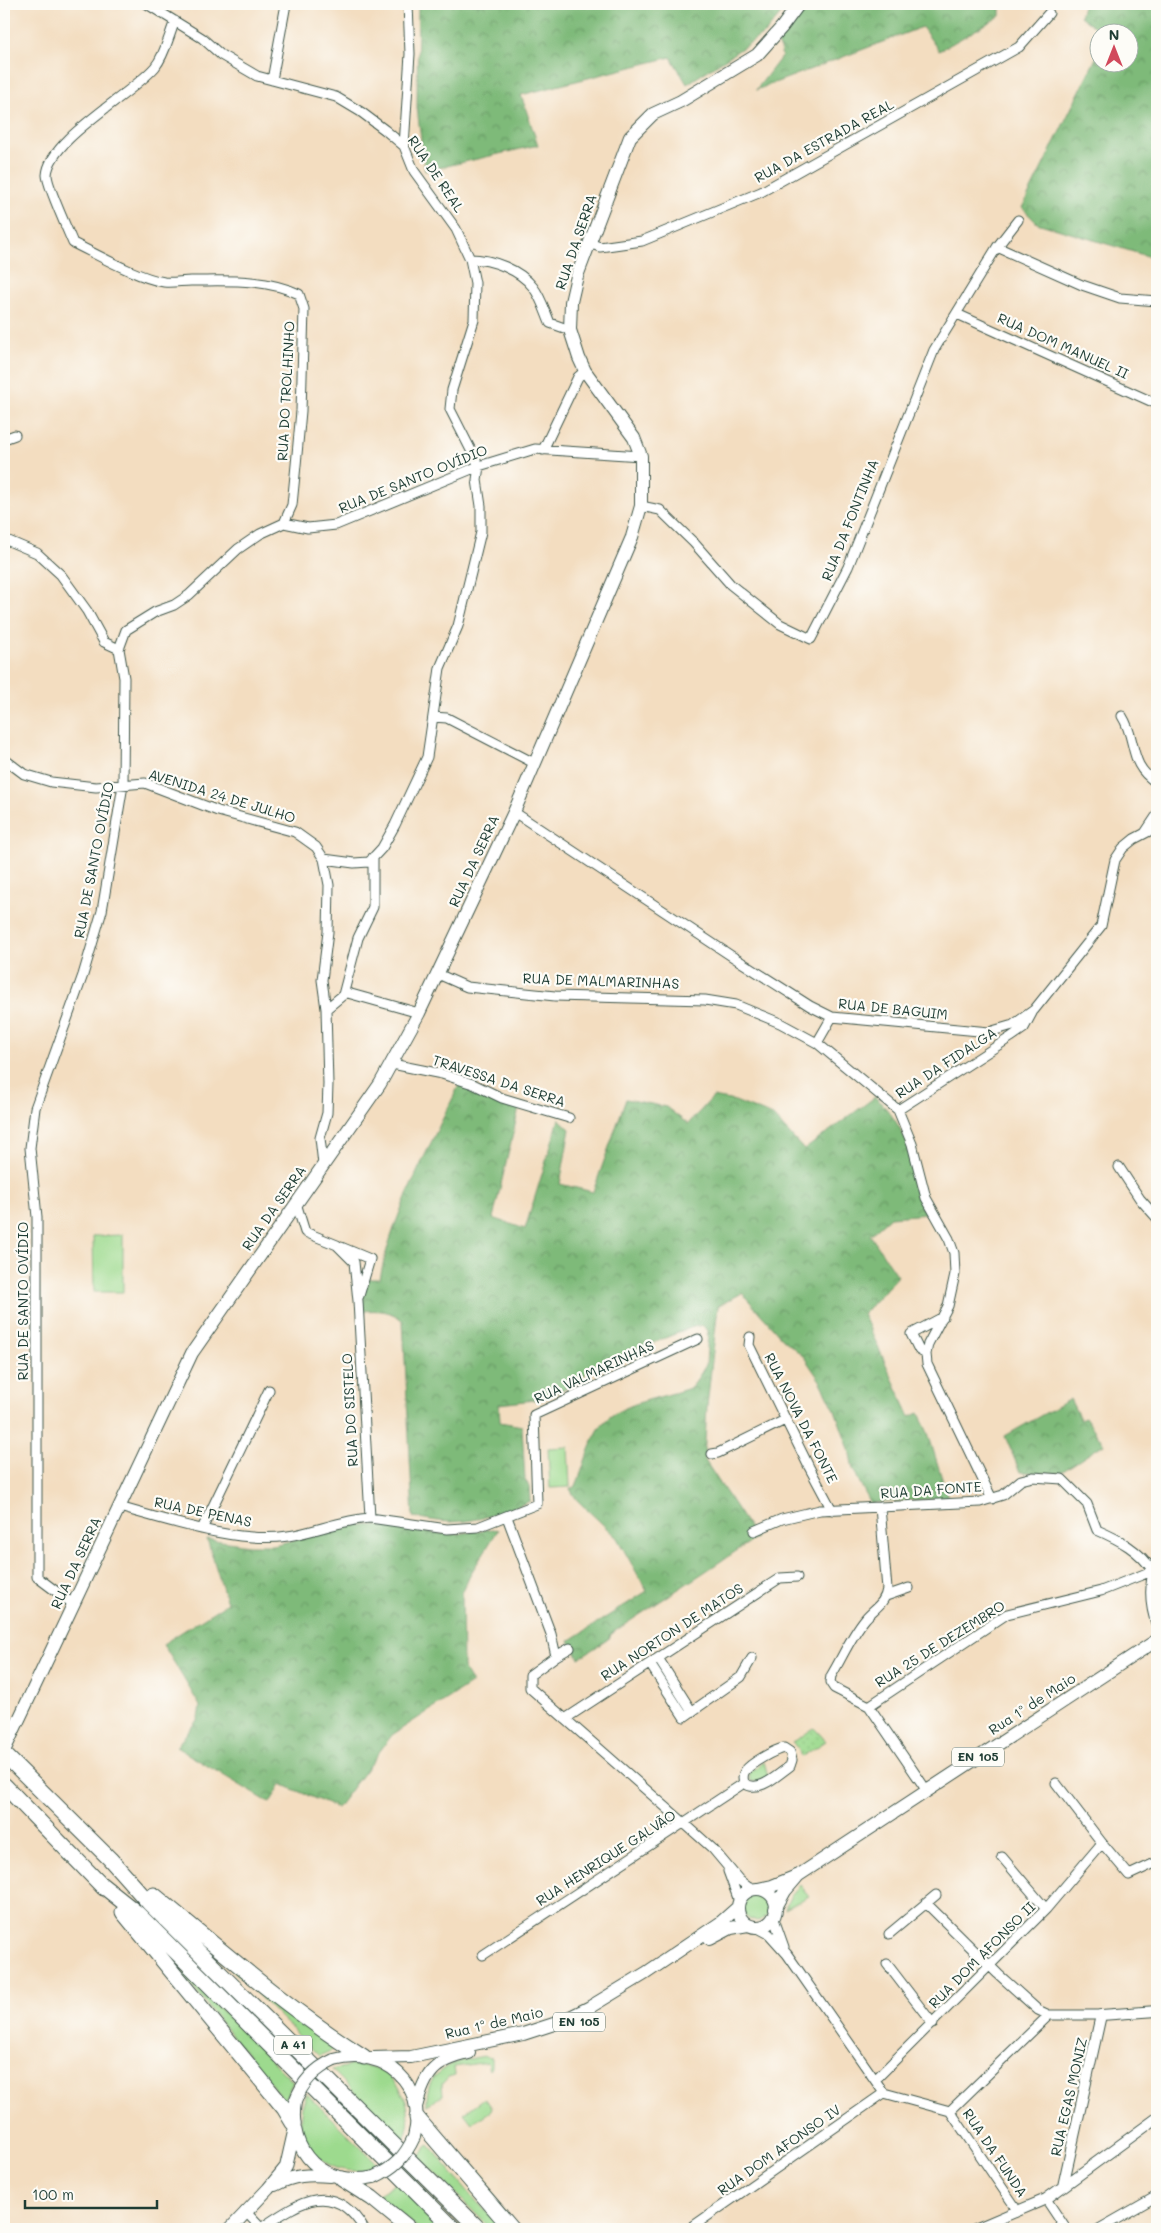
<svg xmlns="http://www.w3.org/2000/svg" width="1161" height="2233" viewBox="0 0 1161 2233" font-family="Mali,sans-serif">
<defs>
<pattern id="forest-crowns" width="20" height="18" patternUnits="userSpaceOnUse" patternTransform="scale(1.25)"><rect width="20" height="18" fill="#7eba79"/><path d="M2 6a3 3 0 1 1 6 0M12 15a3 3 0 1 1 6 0" fill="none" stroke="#679864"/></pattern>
<pattern id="garden-dots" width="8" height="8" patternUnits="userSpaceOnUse" patternTransform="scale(1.25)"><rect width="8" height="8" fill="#9dda8e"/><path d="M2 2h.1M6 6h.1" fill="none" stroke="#87bc7b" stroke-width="1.8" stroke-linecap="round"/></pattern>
</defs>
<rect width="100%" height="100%" fill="#fdfcf7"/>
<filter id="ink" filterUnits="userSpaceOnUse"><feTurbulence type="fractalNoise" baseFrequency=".02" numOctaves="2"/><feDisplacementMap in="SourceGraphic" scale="10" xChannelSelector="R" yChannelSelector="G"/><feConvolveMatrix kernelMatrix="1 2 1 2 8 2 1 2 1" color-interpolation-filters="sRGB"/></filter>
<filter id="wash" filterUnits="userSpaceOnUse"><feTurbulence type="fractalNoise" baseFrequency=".0096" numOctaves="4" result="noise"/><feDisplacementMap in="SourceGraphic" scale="20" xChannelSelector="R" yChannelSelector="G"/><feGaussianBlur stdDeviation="1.12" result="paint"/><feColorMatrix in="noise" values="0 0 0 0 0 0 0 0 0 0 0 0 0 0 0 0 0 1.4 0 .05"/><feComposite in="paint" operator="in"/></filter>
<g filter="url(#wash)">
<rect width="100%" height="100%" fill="#f3ddc0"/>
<path fill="#9dda8e" stroke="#5e8c61" d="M123 1235V1292H94L93 1236Z
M568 1447 570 1487 550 1488 548 1448Z
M764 1762 768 1776 758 1782 750 1781 749 1772Z
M800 1885 809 1896 785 1909 791 1895Z
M743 1908a13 13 0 1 1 26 0a13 13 0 1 1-26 0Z
M167 1956 293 2082 284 2100Z
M219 1956 267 1990 314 2033 335 2049 319 2056Z
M485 2056 491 2058V2067L489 2070 487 2062 454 2067 455 2075 448 2077 442 2084 443 2095 427 2105C425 2068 455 2061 485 2056Z
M353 2065C362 2065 371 2066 380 2070 405 2083 416 2116 403 2141L332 2070Z
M319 2078 396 2153 390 2158 314 2082Z
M307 2094 379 2166C332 2186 283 2142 307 2094Z
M485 2098 492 2108 491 2111 472 2123 464 2113Z
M429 2145 477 2202 505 2229H491L420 2158 426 2147Z
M396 2183 442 2229H419L377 2195Z"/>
<path fill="url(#forest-crowns)" stroke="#4e7c56" d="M418 4H789L765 33 687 84 671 57 521 95 538 145 425 171 417 108Z
M806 4H1000V16L939 51 922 27 756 90 782 56 778 42Z
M1084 4H1157V259L1037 223 1022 208 1098 54V62H1128V32H1101L1080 16Z
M460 1083 519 1108 493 1218 525 1229 559 1119 570 1129 560 1184 593 1192 626 1099 666 1107 688 1124 713 1097 735 1101 773 1116 804 1150 875 1097C890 1110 904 1132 910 1151 916 1172 918 1195 928 1214L890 1217 870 1235 898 1276 863 1314 910 1417 919 1413 928 1433 948 1498 870 1503 853 1469 849 1449 835 1410 821 1382 804 1357 782 1338 742 1293 718 1306 707 1406 704 1459 756 1538 609 1635 610 1638 579 1658 569 1641 647 1591 617 1538 577 1500 570 1489 576 1486C584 1467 588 1447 599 1429 614 1402 666 1398 692 1387L706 1365 708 1330 703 1326H695L590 1368 578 1383 543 1399 499 1404 500 1422 522 1426 525 1480 529 1486 530 1501C506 1511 478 1522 452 1522 439 1522 426 1519 413 1517L403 1321C391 1310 379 1310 363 1311L362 1297 369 1279H380C392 1213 432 1143 460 1083Z
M1070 1399 1080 1419 1085 1417 1104 1444 1060 1473 1020 1472 1005 1436Z
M358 1525C390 1524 422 1535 454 1534 463 1534 494 1527 498 1530L471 1573 462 1593 463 1668 472 1683 392 1735 337 1808 281 1784 270 1803 176 1747 198 1719 200 1706 163 1644 227 1603 207 1539 249 1545H273Z"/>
<path fill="url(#garden-dots)" stroke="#5e8c61" d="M814 1728 826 1741 801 1757 798 1748 792 1743Z"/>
</g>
<g filter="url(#ink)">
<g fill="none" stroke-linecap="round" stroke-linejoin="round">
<g stroke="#3f5549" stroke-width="11">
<path id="minor" d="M147 4 202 38 221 55 257 76 336 97 361 112 385 130 404 146 414 171 456 229 470 259 475 283 474 320 452 390 450 409 479 466 477 480 481 506V532L458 626 440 668 427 757 395 825 382 848 369 862 354 863 324 859
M175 21C169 35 165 55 155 67 130 96 49 139 47 175 47 185 68 231 73 243 98 255 138 278 164 282 173 283 182 281 191 281 228 281 264 278 299 294L304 309 301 411 296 465 292 505 284 523
M272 80 286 4
M404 146 410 54 408 4
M589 243 600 247 642 241 761 192 1019 47 1049 13
M997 247 1082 285 1120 298 1157 301
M470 259C492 259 520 270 533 287 541 297 545 311 550 323L570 330
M957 314 1157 404
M4 439 15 435
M543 450 578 377 585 371
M641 506 660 510 694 543 731 585 780 624 811 639 848 567 934 350 997 247 1018 220
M4 539 37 553 61 575 87 611 104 642 119 649
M1122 716C1138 741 1127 764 1157 783
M433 717 447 718 534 763
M4 759 24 774 51 782 96 787 145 783 218 811 295 832 316 847 324 859 329 885 328 932 322 980 326 1009 328 1084 327 1113 320 1138 323 1164
M514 812 730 955 810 1006 832 1017 989 1032 1013 1025 1034 1010 1101 926 1115 860 1123 848 1134 839 1157 827
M1145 833 1157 815
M438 974 467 987 555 996 705 1000 736 1005 780 1023 817 1043 898 1110 912 1144 926 1198 949 1239 954 1253 955 1274 948 1306 928 1344 926 1354 927 1364 992 1499
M344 992 419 1013
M326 1009 343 995 358 938 373 907V857
M817 1043 832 1017
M392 1064 442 1074 473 1084 502 1098 569 1118
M898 1110 1011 1037 1024 1028 1032 1013
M1119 1167 1140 1199 1157 1218
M296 1203 305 1232 337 1245 354 1262 358 1301 370 1518
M341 1247 370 1259 359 1296
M750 1337 749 1345 809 1467 832 1510
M926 1354 919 1350 911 1334 943 1317
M712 1454 718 1453 785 1420
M119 1507C167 1520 238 1544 288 1536 315 1532 341 1520 370 1518L447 1529 478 1527 537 1504 534 1415 698 1339
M880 1507 887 1589C885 1604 874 1608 865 1619 851 1636 842 1658 831 1676L830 1682 834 1688 869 1706 927 1791
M507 1517 551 1634 556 1656 530 1675V1688L684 1823 713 1849 739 1880 752 1890
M202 1529 269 1390
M754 1531 782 1519 820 1510 980 1502 1003 1495 1021 1480 1033 1477 1062 1479 1087 1504 1097 1530C1120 1540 1139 1550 1153 1571
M1153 1571C1149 1590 1150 1608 1157 1626
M886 1596 909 1588
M73 1604 37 1577V1217L30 1148 35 1108 83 975 102 911 123 785 124 678 119 649 126 630 155 612 174 605 189 595 238 549 260 534 284 523 308 528 336 525 479 466 535 449 641 456
M556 1656 570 1648
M658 1658 692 1712
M650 1664 684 1717 741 1677 752 1658
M869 1706 1007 1614 1101 1591 1157 1569
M565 1719 780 1578 797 1577
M784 1748 790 1752 792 1760 790 1766C777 1775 759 1794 744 1783 743 1779 742 1775 745 1771 751 1763 774 1750 784 1748Z
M1056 1783 1102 1843 1129 1875 1157 1862
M1002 1857 1046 1909
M728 1871 739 1901
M927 1904 998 1974 1038 2010 1049 2015
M773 1916 784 1947
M756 1927 769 1934 787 1954 884 2093 950 2111
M889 1934 936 1895
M483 1955 744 1783
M887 1964 933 2024
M875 2080 1046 1909 1102 1843
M950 2111 1049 2015H1101
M950 2111 1018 2211
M1046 2199 1066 2229
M245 2211 261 2228C297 2204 333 2177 364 2229
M689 2229 884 2093
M1099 2229 1157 2196"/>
</g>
<g stroke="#3f5549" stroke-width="12">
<path id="tertiary" d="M1063 2186 1101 2015 1157 2011
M975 2229 1046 2199 1157 2118"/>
</g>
<g stroke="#3f5549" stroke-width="14">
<path id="primary" d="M4 1751 192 1353 380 1084 419 1013 514 812 632 537 641 506V456L634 438 585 371 579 358 570 330 571 302 577 276 630 137 653 114 681 101 757 55 782 27 799 4
M758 1889 772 1886 799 1875 1157 1640
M738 1908a19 19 0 1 1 38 0a19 19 0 1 1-38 0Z
M775 1909 785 1891 797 1877
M710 1939 731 1928 748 1925
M372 2058 411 2057 523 2034 560 2022 590 2007 646 1973 720 1923 738 1907
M334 2060C385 2046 428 2084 414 2137
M295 2102C287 2153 324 2188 374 2177
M416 2107C425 2073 434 2061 469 2053
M275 2185C293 2175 309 2174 330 2176
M230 2229 268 2189 286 2167 294 2132"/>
</g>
<g stroke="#3f5549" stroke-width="17">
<path id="motorway" d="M4 1754 110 1859 150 1904 479 2229
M4 1785 104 1888
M98 1882 137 1913 454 2229
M154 1895C222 1951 289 2010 364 2057
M123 1912 284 2108 293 2123
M417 2118 512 2229
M342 2179 372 2198 410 2229"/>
</g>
<use href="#minor" stroke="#fff" stroke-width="9"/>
<use href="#tertiary" stroke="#fff" stroke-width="10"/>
<use href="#primary" stroke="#fff" stroke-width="12"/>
<use href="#motorway" stroke="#fff" stroke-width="15"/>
<g stroke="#3f5549" stroke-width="14" stroke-linecap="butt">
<path id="primary-bridge" d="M295 2102C302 2082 314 2069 334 2060
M374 2177C394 2168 405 2157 414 2137"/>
</g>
<use href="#primary-bridge" stroke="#fff" stroke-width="12"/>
</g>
</g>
<g text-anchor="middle" stroke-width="4.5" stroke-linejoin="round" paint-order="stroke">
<g fill="#fdfcf7" stroke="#62766e" stroke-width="1">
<rect x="952" y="1747.5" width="52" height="19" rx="4"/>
<rect x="553" y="2012.5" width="52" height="19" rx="4"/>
<rect x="274" y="2035.5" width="38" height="19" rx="4"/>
</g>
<g font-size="12" font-weight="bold" fill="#1f3d34">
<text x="978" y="1761">EN 105</text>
<text x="579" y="2026">EN 105</text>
<text x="293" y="2049">A 41</text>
</g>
<g font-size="14" fill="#1f3d34" stroke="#fdfcf7">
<text transform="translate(824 141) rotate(-29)" y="5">RUA DA ESTRADA REAL</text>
<text transform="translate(436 174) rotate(56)" y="5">RUA DE REAL</text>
<text transform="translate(576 242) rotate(-71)" y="5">RUA DA SERRA</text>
<text transform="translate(1063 346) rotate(24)" y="5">RUA DOM MANUEL II</text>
<text transform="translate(286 391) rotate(-87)" y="5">RUA DO TROLHINHO</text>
<text transform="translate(413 479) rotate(-22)" y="5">RUA DE SANTO OVÍDIO</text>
<text transform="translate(850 520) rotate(-68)" y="5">RUA DA FONTINHA</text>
<text transform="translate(222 796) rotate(17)" y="5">AVENIDA 24 DE JULHO</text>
<text transform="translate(94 860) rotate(-79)" y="5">RUA DE SANTO OVÍDIO</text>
<text transform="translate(474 861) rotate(-65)" y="5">RUA DA SERRA</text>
<text transform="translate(601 981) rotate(2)" y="5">RUA DE MALMARINHAS</text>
<text transform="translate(893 1009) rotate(6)" y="5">RUA DE BAGUIM</text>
<text transform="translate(946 1063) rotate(-33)" y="5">RUA DA FIDALGA</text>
<text transform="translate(499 1081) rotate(18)" y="5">TRAVESSA DA SERRA</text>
<text transform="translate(274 1208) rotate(-55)" y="5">RUA DA SERRA</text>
<text transform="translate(23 1301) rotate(-90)" y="5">RUA DE SANTO OVÍDIO</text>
<text transform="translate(594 1372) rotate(-25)" y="5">RUA VALMARINHAS</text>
<text transform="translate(350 1410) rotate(-93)" y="5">RUA DO SISTELO</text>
<text transform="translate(801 1418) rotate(63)" y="5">RUA NOVA DA FONTE</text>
<text transform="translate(931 1490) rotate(-4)" y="5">RUA DA FONTE</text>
<text transform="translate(203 1512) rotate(12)" y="5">RUA DE PENAS</text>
<text transform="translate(76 1563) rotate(-65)" y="5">RUA DA SERRA</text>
<text transform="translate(672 1632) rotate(-33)" y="5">RUA NORTON DE MATOS</text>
<text transform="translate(940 1644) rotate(-32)" y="5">RUA 25 DE DEZEMBRO</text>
<text transform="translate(1032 1704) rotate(-33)" y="5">Rua 1º de Maio</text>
<text transform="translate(606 1858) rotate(-33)" y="5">RUA HENRIQUE GALVÃO</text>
<text transform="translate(982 1955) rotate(-45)" y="5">RUA DOM AFONSO II</text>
<text transform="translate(494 2023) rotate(-13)" y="5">Rua 1º de Maio</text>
<text transform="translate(1069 2097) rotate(-77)" y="5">RUA EGAS MONIZ</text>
<text transform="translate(779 2150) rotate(-35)" y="5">RUA DOM AFONSO IV</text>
<text transform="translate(995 2153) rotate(56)" y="5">RUA DA FUNDA</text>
</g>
</g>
<rect width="1161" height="2233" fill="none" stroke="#fdfcf7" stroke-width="20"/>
<g transform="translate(1114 48)"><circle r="24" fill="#fdfcf7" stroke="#a4b0a9"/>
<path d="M0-4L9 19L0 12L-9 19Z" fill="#d1495b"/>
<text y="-8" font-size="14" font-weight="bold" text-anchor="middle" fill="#1f3d34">N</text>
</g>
<path d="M25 2200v8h132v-8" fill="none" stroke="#1f3d34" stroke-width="2.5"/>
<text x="32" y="2200" font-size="15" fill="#1f3d34" stroke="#fdfcf7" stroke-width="4" paint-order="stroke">100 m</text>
</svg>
